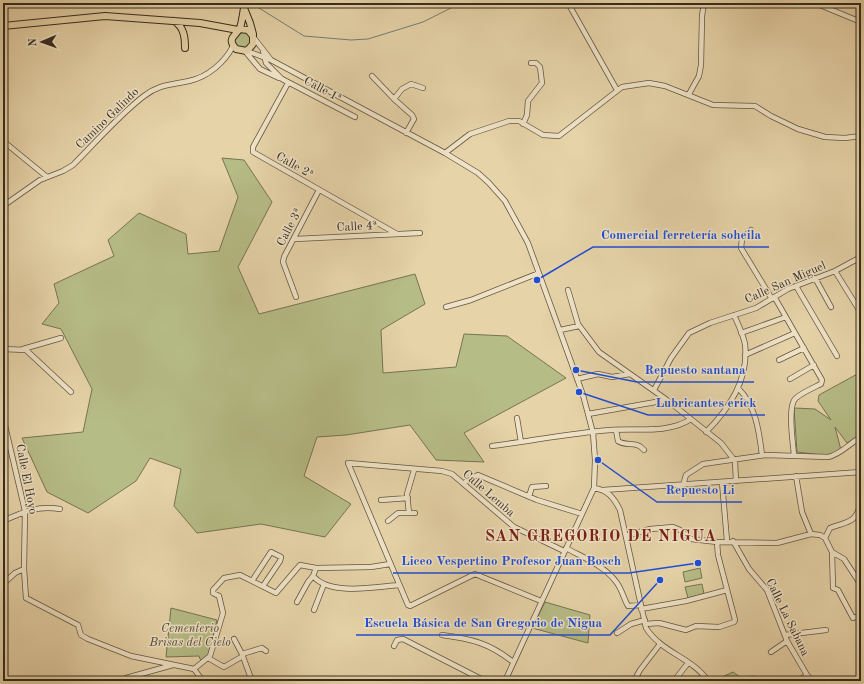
<svg xmlns="http://www.w3.org/2000/svg" width="864" height="684" viewBox="0 0 864 684" font-family="'Old Standard TT',serif">
<rect width="100%" height="100%" fill="#e6d3a8"/>
<filter id="stains"><feTurbulence type="fractalNoise" baseFrequency=".005" numOctaves="4"/><feColorMatrix values="0 0 0 0 .2 0 0 0 0 .09 0 0 0 0 .02 0 0 0 .5 -.17"/></filter>
<radialGradient id="worn" r=".72"><stop offset=".6" stop-color="#630" stop-opacity="0"/><stop offset="1" stop-color="#630" stop-opacity=".3"/></radialGradient>
<path fill="#b6bc86" stroke="#767452" d="M246 31 253 38 247 49 236 47 233 38 236 33Z
M222 158 244 160 272 202 238 267 259 314 415 274 425 304 381 330 383 373 456 367 464 334 507 336 566 378 464 433 484 462 436 460 410 425 346 435 317 437 304 476 351 504 325 537 261 524 197 533 174 506 181 469 150 458 136 481 88 513 47 492 22 438 83 432 92 389 61 329 42 324 59 303 54 284 114 256 108 240 139 213 186 234 188 254 219 251 238 197Z
M861 372V435L847 443 835 427 841 450 829 456 797 452 794 408 815 409 831 420 818 401 819 395Z
M700 568 702 578 685 582 683 572Z
M702 584 704 594 688 598 685 587Z
M545 602 590 615 588 643 532 628Z
M171 608 217 620 209 656 202 660 200 659 199 656 166 657Z
M733 672 740 677 755 676 757 681H713Z"/>
<g fill="none" stroke-linecap="round" stroke-linejoin="round">
<path stroke="#737e78" stroke-width="1" d="M166 3C186 7 203 9 223 3
M251 3 304 36 351 40 368 39 423 22 461 3"/>
<g stroke="#625641" stroke-width="6">
<path id="minor" d="M568 3 617 90
M815 3 861 22
M254 38 271 60
M245 51 260 69 279 78
M247 51 271 60 445 153 478 173 489 183 505 201 528 243 583 395 593 433 595 460 594 488 505 681
M263 51 266 63 282 79 355 117
M372 76 394 99
M288 83 253 147V152L397 234
M689 94 699 76 701 65 702 16 704 3
M523 124 527 115 528 101 542 83 540 67 536 63H531
M406 133 414 119 412 115 394 99 402 89 411 84 423 88
M3 141 47 177
M445 153 470 134 509 121H519L543 135 559 136 622 87 649 83 665 86 713 105 755 106 771 116 798 129 825 137 845 138 861 136
M3 206 40 180 63 171 73 165C96 142 118 116 144 96 160 84 171 85 189 81 208 77 225 62 233 46
M751 230 742 239 741 248 772 299
M295 239 420 233
M835 271 861 313
M815 278 831 307
M796 286 837 356
M568 290 578 324 599 352 667 400 721 443 735 461 736 481
M296 297 283 262 284 257 319 190
M775 298 822 380 821 384C813 388 803 392 796 398 787 405 793 443 794 455
M446 307 471 300 539 273
M560 330 579 326
M741 333 786 317
M3 349 26 350 71 392
M23 349 61 338
M745 355 795 333
M779 360 804 348
M577 379 598 374 612 377 630 374
M790 379 814 365
M738 388C756 406 759 431 762 455
M654 390 671 358 689 333 710 323 756 308 788 289 835 271 861 257
M588 414 667 400
M3 417 25 511 24 569 26 598 78 625 81 635 88 639 131 656 194 669 203 681
M517 418 521 442
M616 430 618 441C626 447 636 440 644 450
M706 432C729 409 749 378 745 344 743 334 738 324 734 315
M492 446C531 441 571 433 611 430 637 428 668 434 691 419
M348 463 408 605 410 606 475 574 541 601
M348 463 442 471 452 474 514 527 564 551
M796 476 802 512 811 534
M722 482 727 541
M464 484 468 479 478 475 537 500 582 514
M683 485 686 475 703 464 766 455 828 457C840 455 850 443 861 437
M594 488C608 490 614 498 620 510L646 628C662 653 693 658 708 681
M603 490 861 472
M529 496 532 487 546 486
M381 500 408 498
M409 513 407 494 414 470
M3 521C23 512 38 505 60 509
M388 521 398 513H415
M626 536 650 529 673 527 680 530 691 539 717 542 777 543 811 534 820 535 825 538 832 552 833 588 838 590 853 618 861 615
M825 538 830 528C848 521 856 524 861 502
M733 541 749 569 767 590 787 641 807 675 813 681
M566 548C584 558 605 566 617 583 622 590 624 599 628 606L641 605
M832 552 844 559 861 585
M390 564 371 567 316 568 313 576C330 596 375 587 399 585
M252 581 271 552 281 557 280 561 263 586
M3 584 15 573 24 569
M297 602 308 582 313 576
M641 609 686 601 727 590
M314 610 324 584
M645 624 659 623 686 630 696 626 719 627 734 622 735 620 718 555 717 542
M617 633 631 624 645 620
M442 635C472 639 489 643 513 662
M785 635 826 630
M234 639 242 654 252 681
M394 646 397 640 403 639 485 681
M771 652 787 641
M242 654 262 648 266 651
M208 658 224 667 243 656
M194 669 210 656 223 613 219 596 213 593V590L224 578 240 575 276 593 300 565 316 568
M126 678 173 665
M634 681 640 670 660 644
M674 681 688 663
M798 681 807 675
M856 681 861 675"/>
</g>
<g stroke="#362c1f" stroke-width="8">
<path id="major" d="M242 3 250 23 253 34
M174 21C184 27 185 37 185 48
M3 26 105 16 200 23 238 30
M239 29 248 30 253 36V44L247 51 236 49C226 38 236 36 240 28 242 22 243 14 244 8"/>
</g>
<use href="#minor" stroke="#efe2c6" stroke-width="4.5"/>
<use href="#major" stroke="#e6d3a8" stroke-width="6"/>
</g>
<g text-anchor="middle" stroke-width="3" stroke-linejoin="round" paint-order="stroke">
<g font-size="12" fill="#362c1f" stroke="#efe2c6">
<text transform="translate(323 89) rotate(28)" y="4">Calle 1ª</text>
<text transform="translate(107 118) rotate(-44)" y="4">Camino Galindo</text>
<text transform="translate(295 165) rotate(29)" y="4">Calle 2ª</text>
<text transform="translate(357 226) rotate(-3)" y="4">Calle 4ª</text>
<text transform="translate(289 227) rotate(-62)" y="4">Calle 3ª</text>
<text transform="translate(785 282) rotate(-24)" y="4">Calle San Miguel</text>
<text transform="translate(27 479) rotate(79)" y="4">Calle El Hoyo</text>
<text transform="translate(489 493) rotate(41)" y="4">Calle Lemba</text>
<text transform="translate(788 617) rotate(64)" y="4">Calle La Sabana</text>
</g>
<g font-size="12" font-style="italic" fill="#504934" stroke="#efe2c6">
<text x="190" y="632">Cementerio<tspan x="190" dy="14">Brisas del Cielo</tspan></text>
</g>
<g font-size="16" font-weight="bold" letter-spacing="1" fill="#7a1f14" stroke="#efe2c6">
<text x="601" y="541">SAN GREGORIO DE NIGUA</text>
</g>
</g>
<path fill="none" stroke="#1d4ed8" stroke-width="1.5" d="M537 280L593 247H769M576 370L637 382H754M579 392L648 415H765M598 460L657 502H742M698 563L629 573H393M660 580L610 635H356"/>
<g fill="#1d4ed8" stroke="#efe2c6" stroke-width="1.5">
<circle cx="537" cy="280" r="4"/>
<circle cx="576" cy="370" r="4"/>
<circle cx="579" cy="392" r="4"/>
<circle cx="598" cy="460" r="4"/>
<circle cx="698" cy="563" r="4"/>
<circle cx="660" cy="580" r="4"/>
</g>
<g font-size="13" text-anchor="middle" font-weight="bold" fill="#1d4ed8" stroke="#efe2c6" stroke-width="3" stroke-linejoin="round" paint-order="stroke">
<text x="681" y="239">Comercial ferretería soheila</text>
<text x="695" y="374">Repuesto santana</text>
<text x="706" y="407">Lubricantes erick</text>
<text x="700" y="494">Repuesto Li</text>
<text x="511" y="565">Liceo Vespertino Profesor Juan Bosch</text>
<text x="483" y="627">Escuela Básica de San Gregorio de Nigua</text>
</g>
<rect width="864" height="684" fill="none" stroke="#e6d3a8" stroke-width="16"/>
<rect x="4" y="4" width="856" height="676" fill="none" stroke="#362c1f" stroke-width="2"/>
<rect x="8" y="8" width="848" height="668" fill="none" stroke="#362c1f"/>
<g transform="translate(42 42) rotate(268)" stroke="#efe2c6" stroke-width="3" paint-order="stroke">
<path d="M0-3L7 15L0 10L-7 15Z" fill="#362c1f"/>
<text y="-6" font-size="11" font-weight="bold" text-anchor="middle" fill="#362c1f">N</text>
</g>
<rect width="100%" height="100%" filter="url(#stains)"/>
<rect width="100%" height="100%" fill="url(#worn)"/>
</svg>
